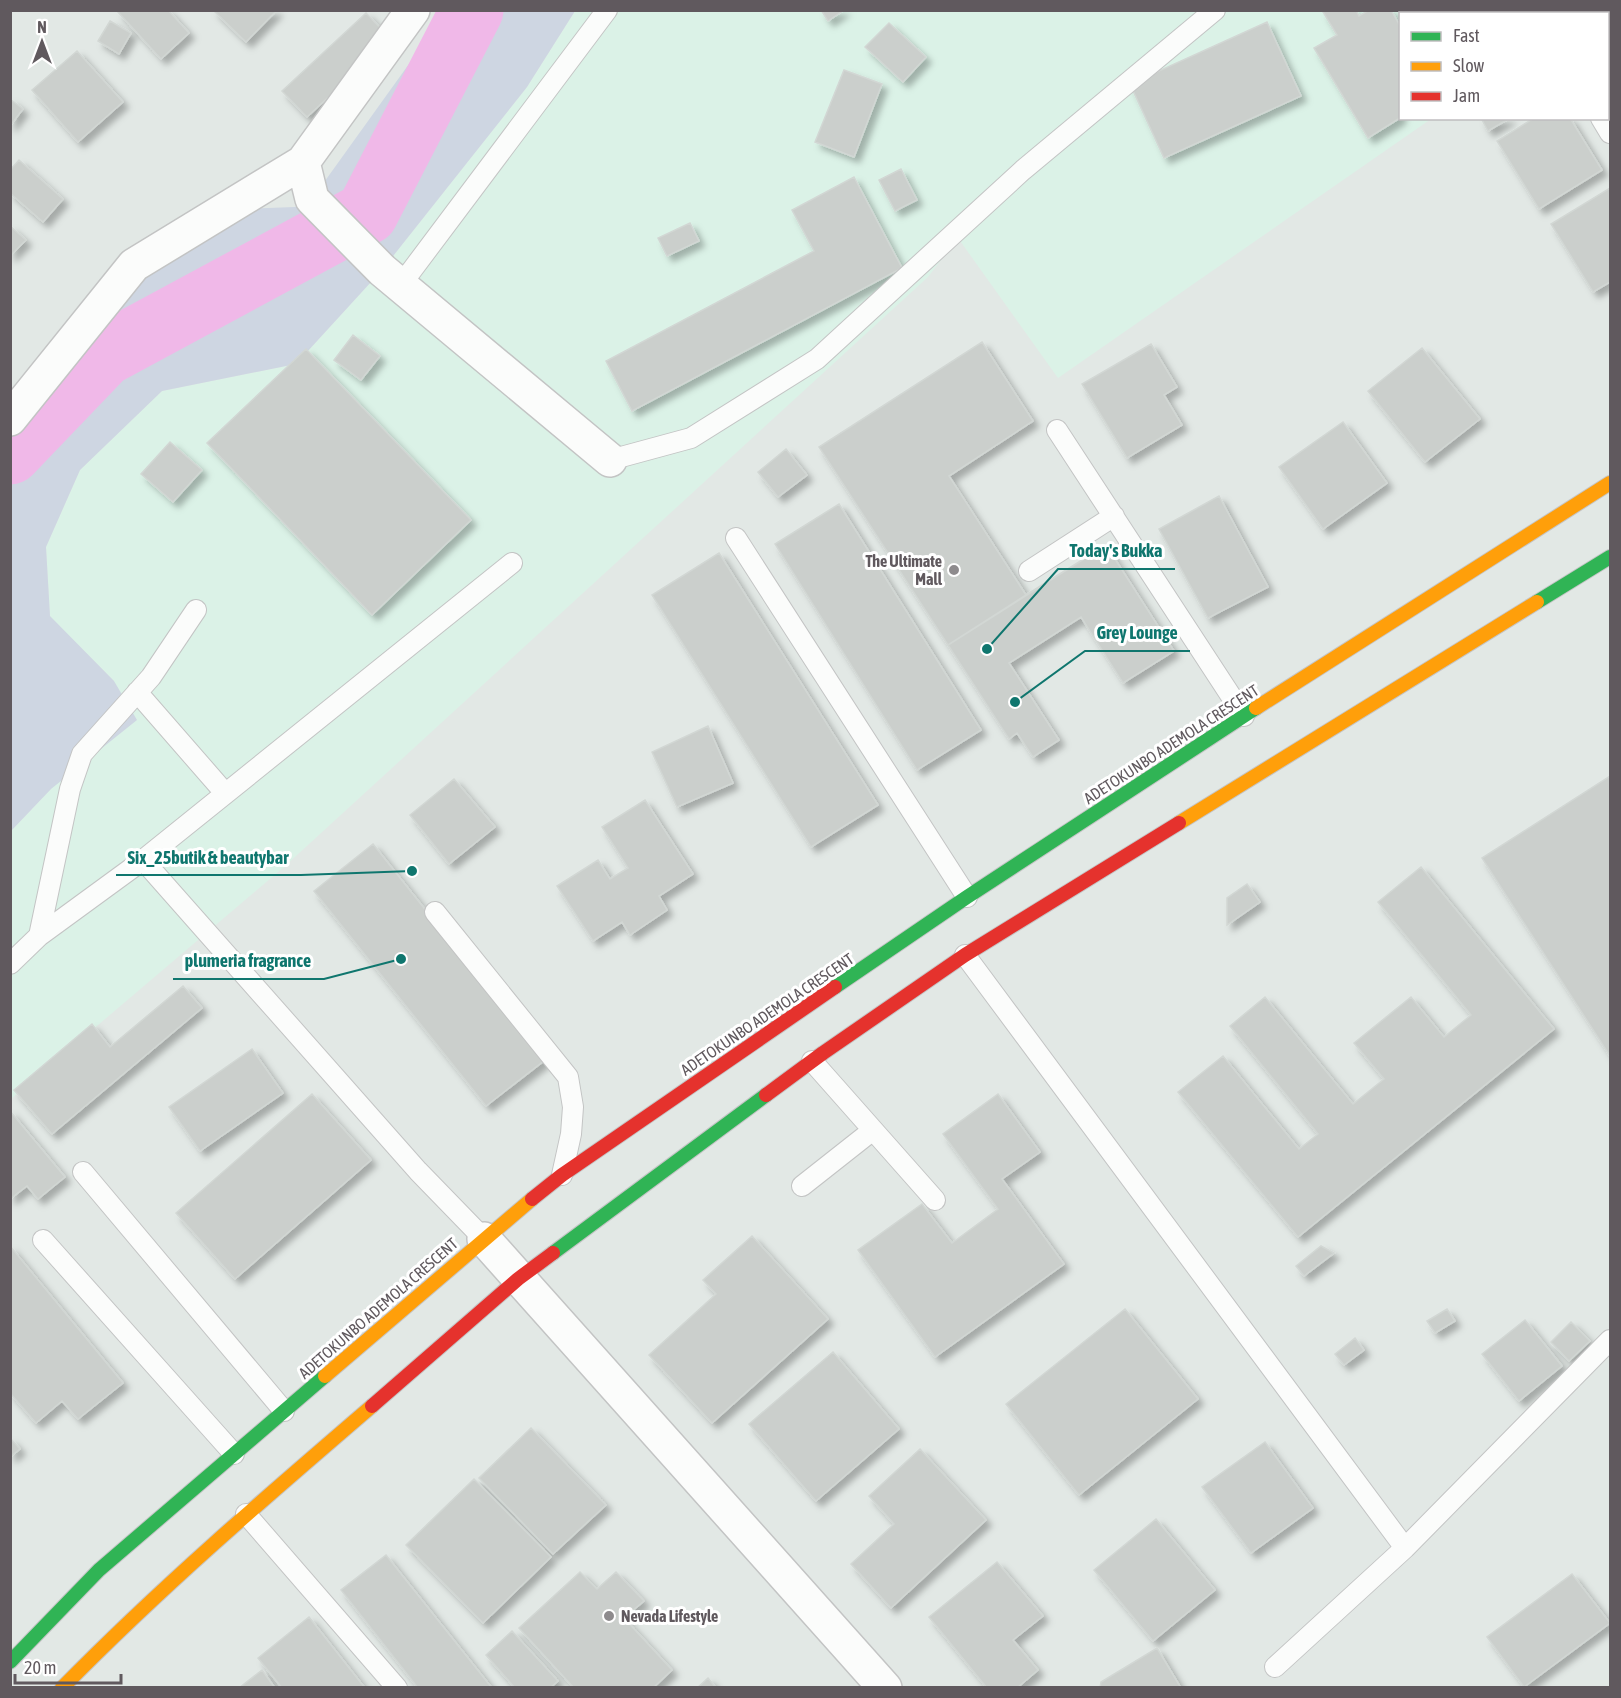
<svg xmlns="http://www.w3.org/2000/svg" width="1621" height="1698" viewBox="0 0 1621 1698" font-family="'Asap Condensed',sans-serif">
<defs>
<filter id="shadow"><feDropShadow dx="5.5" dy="5.5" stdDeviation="3" flood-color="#0004"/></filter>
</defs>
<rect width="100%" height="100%" fill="#e2e8e5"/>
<path fill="#dbf2e7" d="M575 11H1599L1594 14H1400V118L1431 119 1058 378 958 238 928 277 284 867 11 1099V831L51 789 114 681 50 617 46 547 80 470 162 391 296 364 382 270 527 87Z"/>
<path fill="#ced6e2" d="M447 11H575L527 87 382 270 296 364 162 391 80 470 46 547 50 616 114 681 137 720 51 789 11 831V408L150 271 237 209 295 207 312 199Z"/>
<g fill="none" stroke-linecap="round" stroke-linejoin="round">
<path stroke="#f0b8e8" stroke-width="63" d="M10 453 104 355 367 213 472 10"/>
</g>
<path fill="#cbcfcc" stroke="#d2d7d4" stroke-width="1.5" filter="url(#shadow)" d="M119 10H168L189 33 161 59 118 12Z
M213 10H277L246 42Z
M821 10H844L828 21Z
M1326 10H1356L1359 16 1369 10H1391L1400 26V118L1368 138 1314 48 1337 35 1323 12Z
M1398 10H1504L1498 14 1400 15Z
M1596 10H1610V51L1608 53V14H1597Z
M366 13 391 39 307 117 282 91Z
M110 21 131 33 119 54 98 41Z
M1267 22 1301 96 1164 158 1130 84Z
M889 23 926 57 903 82 865 47Z
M77 51 123 102 78 142 32 90Z
M844 70 882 84 854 157 815 142Z
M10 99 23 109 10 126Z
M1481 118H1510L1488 131Z
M1534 118H1570L1602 170 1539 209 1497 141Z
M19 160 63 199 43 222 10 193V170Z
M901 169 917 200 895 211 879 180Z
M854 177 902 268 632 411 606 361 814 251 792 210Z
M1610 188V282L1593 292 1551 224Z
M690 223 699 241 667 256 658 238Z
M10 226 26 240 10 256Z
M353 335 380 356 361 380 334 360Z
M982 342 1033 421 949 476 1026 595 1106 545 1174 651 1123 683 1081 617 1009 663 1059 740 1033 757 1017 733 1009 739 819 447Z
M982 342 1033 421 949 476 1026 595 948 645 819 447Z
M1151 344 1177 387 1164 395 1182 425 1127 458 1082 384Z
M1422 348 1480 419 1425 462 1368 391Z
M306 349 471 520 372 615 207 443Z
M1343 422 1387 483 1323 529 1279 467Z
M170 442 202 470 173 502 141 474Z
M786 449 807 475 778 497 758 472Z
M1219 496 1268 587 1208 618 1159 529Z
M839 504 981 730 917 770 775 544Z
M1106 545 1174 651 1123 683 1081 617 1009 663 1059 740 1033 757 1017 733 1009 739 948 645Z
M719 553 878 805 811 847 652 595Z
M708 726 733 783 677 807 652 752Z
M1610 776V1056L1482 858Z
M454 779 495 827 449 864 410 815Z
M645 800 693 874 659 896 667 910 630 935 622 922 593 941 557 886 598 860 610 879 628 868 602 827Z
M373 844 545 1060 486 1106 314 891Z
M1421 867 1554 1029 1298 1237 1178 1092 1223 1056 1299 1149 1318 1134 1230 1026 1265 997 1353 1104 1384 1079 1354 1043 1411 997 1444 1037 1471 1015 1378 902Z
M1247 884 1260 902 1227 925V898Z
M183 986 202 1008 52 1134 14 1090 92 1024 110 1047Z
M252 1049 283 1093 200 1151 169 1107Z
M312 1094 371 1160 235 1279 176 1213Z
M998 1094 1040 1152 1002 1179 1064 1264 935 1357 858 1250 922 1204 952 1243 998 1209 943 1134Z
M10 1111 65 1177 38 1199 27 1186 10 1199Z
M752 1236 828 1319 712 1423 649 1355 716 1294 703 1280Z
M10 1246 123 1383 78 1419 62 1401 36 1423 10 1393Z
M1321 1246 1334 1253 1304 1276 1296 1266Z
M1125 1309 1198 1399 1079 1495 1006 1404Z
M1447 1309 1455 1321 1435 1333 1427 1321Z
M1525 1320 1562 1366 1519 1401 1482 1354Z
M1571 1322 1590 1341 1569 1361 1551 1342Z
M1355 1338 1364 1350 1344 1365 1335 1354Z
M833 1352 899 1429 816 1501 749 1424Z
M531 1428 606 1505 553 1554 479 1478Z
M10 1438 20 1449 10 1457Z
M1265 1442 1313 1508 1251 1553 1202 1487Z
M920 1449 986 1520 891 1608 851 1564 894 1524 869 1496Z
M474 1479 551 1557 483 1623 406 1545Z
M1156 1519 1215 1590 1153 1641 1094 1570Z
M386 1555 492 1688H418L341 1590Z
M997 1562 1043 1616 1013 1640 1038 1670 1017 1688H987L929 1617Z
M580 1572 597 1589 616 1572 644 1601 624 1618 672 1670 653 1688H574L519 1628Z
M1572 1574 1610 1623 1524 1687 1487 1637Z
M309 1617 365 1688H282L258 1658Z
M512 1631 558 1681 550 1688H515L486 1655Z
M1157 1648 1181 1688H1100L1101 1682Z
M262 1670 275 1688H239Z
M708 1678 716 1688H697Z"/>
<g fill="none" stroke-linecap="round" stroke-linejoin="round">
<g stroke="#c3c4c4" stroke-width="22">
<path id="lane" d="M1601 118 1610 133
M400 286 607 10
M1057 430 1244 716
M610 460 691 438 817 359 1023 170 1215 10
M736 538 967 897
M1029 571 1114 516
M137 692 225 793
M143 860 418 1171 484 1239
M435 912 568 1077 573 1107 571 1134 562 1175
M39 936 70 789 82 754 151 677 196 610
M965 955 1405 1548 1610 1340
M10 964 39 936 143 860 512 563
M812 1061 935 1200
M83 1172 284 1411
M802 1186 873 1130
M43 1240 234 1454
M246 1514 397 1688
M1275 1667 1405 1548"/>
</g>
<g stroke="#c3c4c4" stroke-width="36">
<path id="street" d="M413 10 303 162 312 199 382 270 610 460
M10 419 134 265 303 162
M484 1239 885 1688"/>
</g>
<g stroke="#c5c5c6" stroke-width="16">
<path id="fast" d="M1537 602 1610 557
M835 987 967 897 1256 708
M553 1253 766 1095
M10 1662 99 1570 325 1376"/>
</g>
<g stroke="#c5c5c6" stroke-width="16">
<path id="slow" d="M1256 708 1610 483
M1179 823 1537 602
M325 1376 532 1199
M62 1688C160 1588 266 1497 372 1406"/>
</g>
<g stroke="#c5c5c6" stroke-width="16">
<path id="jam" d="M766 1095 823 1053 965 955 1179 823
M532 1199 562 1175 835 987
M372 1406 518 1279 553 1253"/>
</g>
<use href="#lane" stroke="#fbfcfb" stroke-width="20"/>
<use href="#street" stroke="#fbfcfb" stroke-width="33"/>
<use href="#fast" stroke="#30b455" stroke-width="14"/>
<use href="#slow" stroke="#ff9f0a" stroke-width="14"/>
<use href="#jam" stroke="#e5322d" stroke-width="14"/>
</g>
<g fill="#8e8b8d" stroke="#fff" stroke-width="2">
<circle cx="954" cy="570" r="6"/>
<circle cx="609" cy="1616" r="6"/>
</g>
<g text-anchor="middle" stroke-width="6" stroke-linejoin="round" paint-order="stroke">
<g font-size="16" font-weight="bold" fill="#60595e" stroke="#fff" text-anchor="end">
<text x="942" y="567">The Ultimate<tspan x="942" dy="18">Mall</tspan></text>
<text x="621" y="1622" text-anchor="start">Nevada Lifestyle</text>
</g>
<g font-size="16" fill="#60595e" stroke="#fff">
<text transform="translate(1171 744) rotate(-33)" y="6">ADETOKUNBO ADEMOLA CRESCENT</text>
<text transform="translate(767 1014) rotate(-34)" y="6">ADETOKUNBO ADEMOLA CRESCENT</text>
<text transform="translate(378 1308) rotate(-41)" y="6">ADETOKUNBO ADEMOLA CRESCENT</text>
</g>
</g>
<path fill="none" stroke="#0f766e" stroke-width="2" d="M987 649L1058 569H1175M1015 702L1085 651H1190M412 871L301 875H116M401 959L324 979H173"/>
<g fill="#0f766e" stroke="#fff" stroke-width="2">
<circle cx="987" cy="649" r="6"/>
<circle cx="1015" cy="702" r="6"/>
<circle cx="412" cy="871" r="6"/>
<circle cx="401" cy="959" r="6"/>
</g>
<g font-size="18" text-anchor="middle" font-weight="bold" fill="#0f766e" stroke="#fff" stroke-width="6" stroke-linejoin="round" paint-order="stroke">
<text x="1116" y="557">Today's Bukka</text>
<text x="1137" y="639">Grey Lounge</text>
<text x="208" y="864">Six_25butik &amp; beautybar</text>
<text x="248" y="967">plumeria fragrance</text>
</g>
<rect width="1621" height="1698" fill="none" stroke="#60595e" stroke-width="24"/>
<rect x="1399" y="12" width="210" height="108" fill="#ffffff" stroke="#bfbdbf" stroke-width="1.5"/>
<rect x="1411" y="32" width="30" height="9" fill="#30b455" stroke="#bfbdbf" stroke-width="1.5"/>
<text x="1453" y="42" font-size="18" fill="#60595e">Fast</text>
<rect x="1411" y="62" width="30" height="9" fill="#ff9f0a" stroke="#bfbdbf" stroke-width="1.5"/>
<text x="1453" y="72" font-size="18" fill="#60595e">Slow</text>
<rect x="1411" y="92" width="30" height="9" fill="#e5322d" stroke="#bfbdbf" stroke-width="1.5"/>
<text x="1453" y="102" font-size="18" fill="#60595e">Jam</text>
<g transform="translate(42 42)" stroke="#ffffff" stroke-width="4.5" paint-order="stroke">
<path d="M0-4.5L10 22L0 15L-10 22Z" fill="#60595e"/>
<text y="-9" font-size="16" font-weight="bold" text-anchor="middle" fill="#60595e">N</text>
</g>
<path d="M15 1674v9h106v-9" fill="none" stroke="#60595e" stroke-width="3"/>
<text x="24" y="1674" font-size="18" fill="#60595e" stroke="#ffffff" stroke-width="4.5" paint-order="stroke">20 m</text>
</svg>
